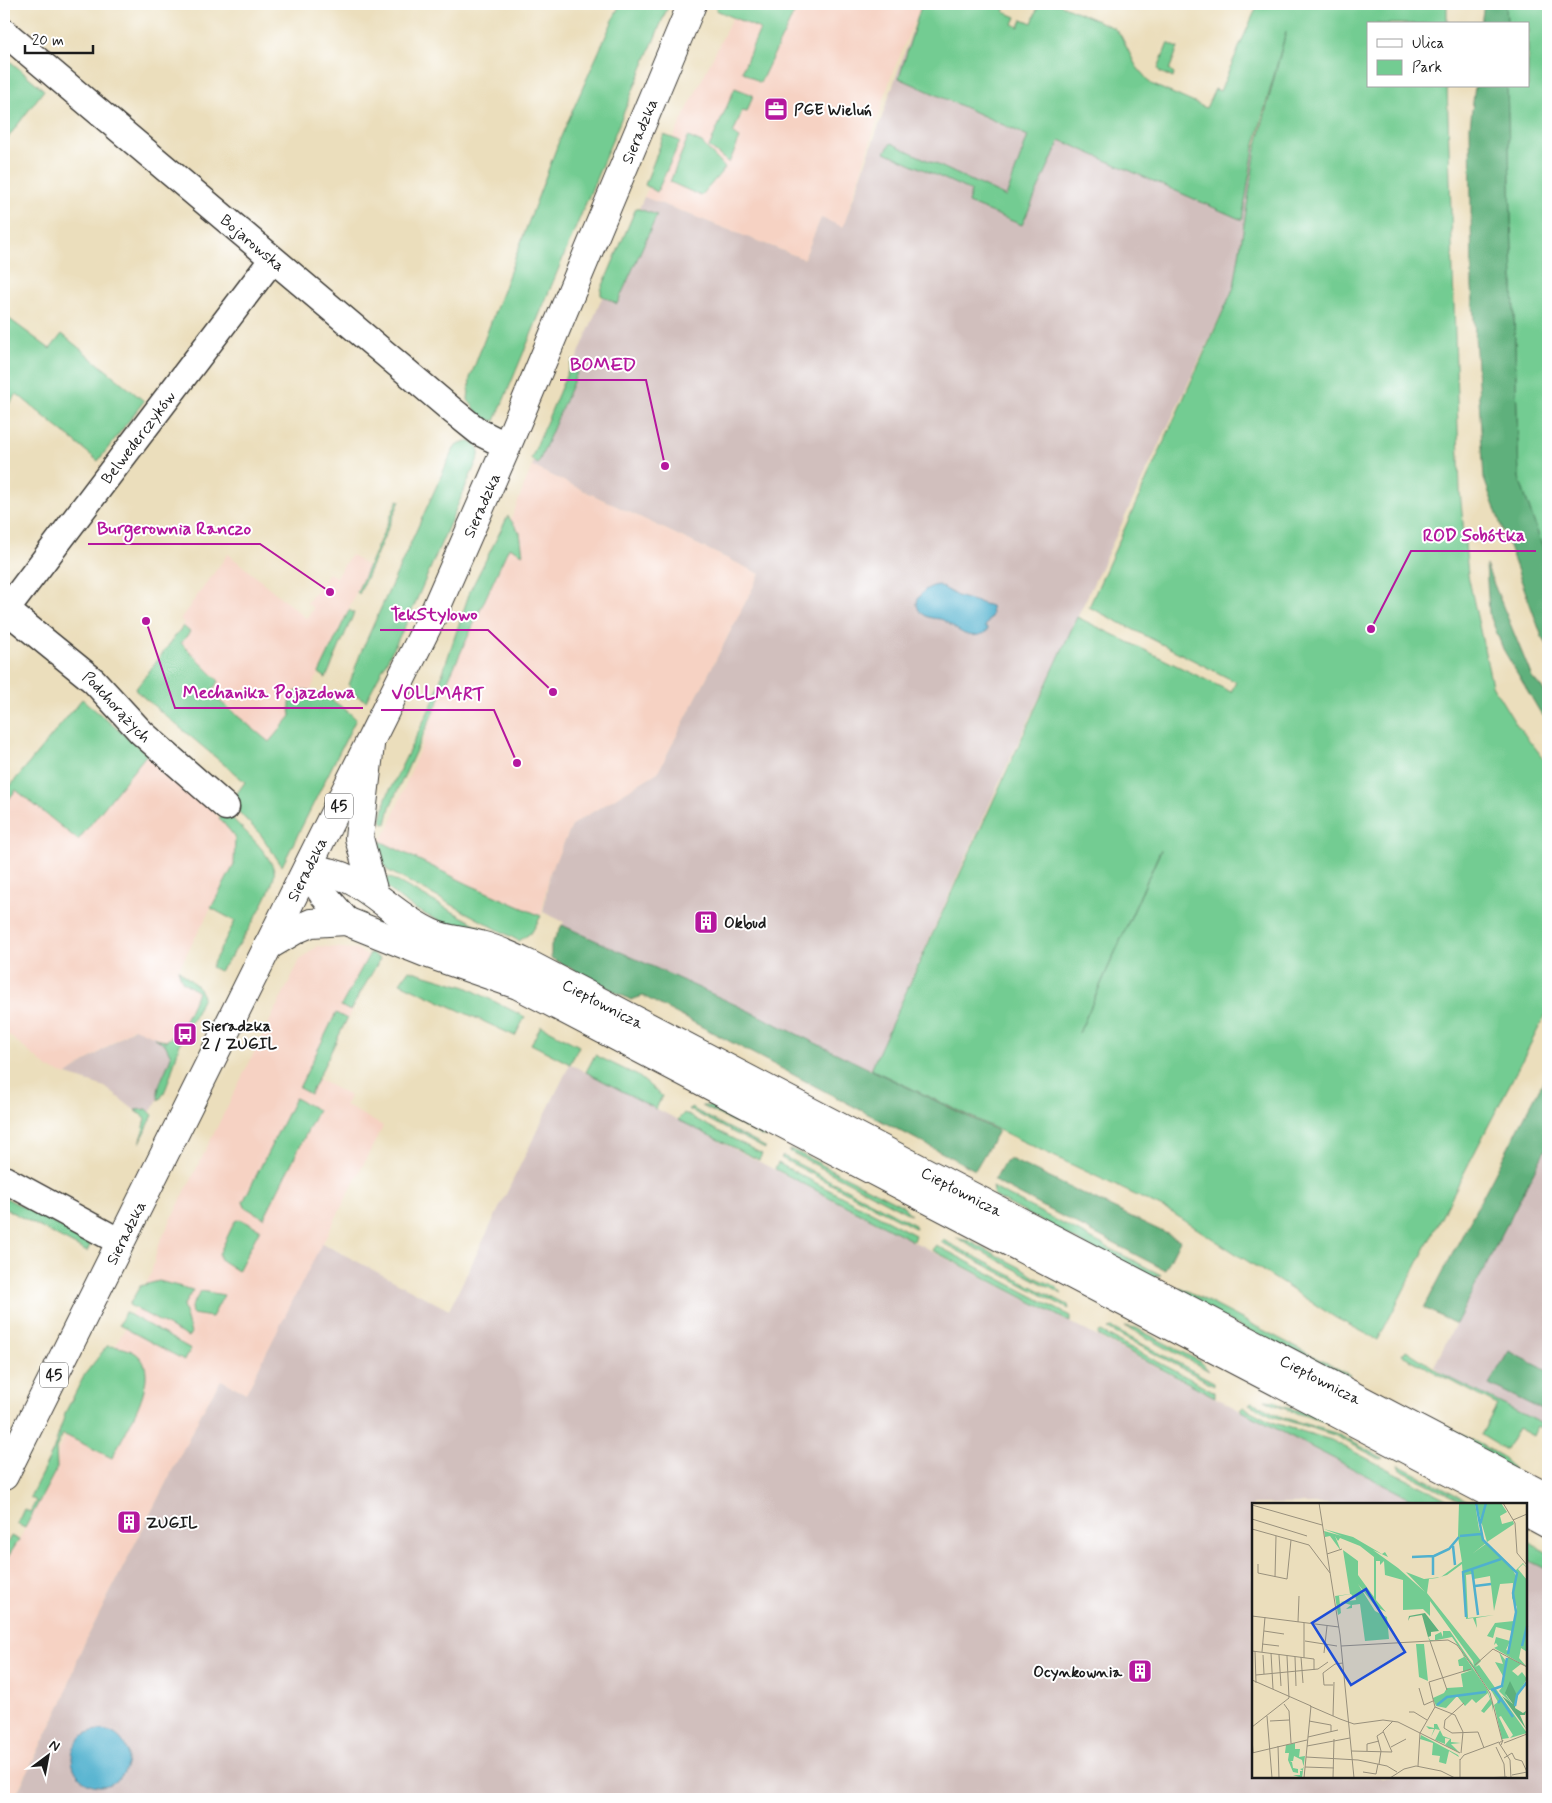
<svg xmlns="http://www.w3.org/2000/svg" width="1552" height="1803" viewBox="0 0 1552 1803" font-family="Mynerve,sans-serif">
<rect width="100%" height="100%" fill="#fff"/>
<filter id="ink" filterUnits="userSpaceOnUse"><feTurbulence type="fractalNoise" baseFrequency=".02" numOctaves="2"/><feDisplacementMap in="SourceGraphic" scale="10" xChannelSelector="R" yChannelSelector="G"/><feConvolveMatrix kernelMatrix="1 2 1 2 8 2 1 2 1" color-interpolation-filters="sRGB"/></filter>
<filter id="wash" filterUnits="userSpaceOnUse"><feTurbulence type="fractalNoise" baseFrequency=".0096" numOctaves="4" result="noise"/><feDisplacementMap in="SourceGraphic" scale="20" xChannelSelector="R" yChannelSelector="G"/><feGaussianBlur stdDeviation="1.12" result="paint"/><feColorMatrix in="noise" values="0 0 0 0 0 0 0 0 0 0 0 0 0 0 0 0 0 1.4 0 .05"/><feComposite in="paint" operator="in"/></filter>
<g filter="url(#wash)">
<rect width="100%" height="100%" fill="#ebdebc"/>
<path fill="#f6d2c3" d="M739 4H915L921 6 891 77 843 228 821 218 804 259 644 197Z
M532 466 760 574 658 772 573 824 550 872 541 916 470 885 380 841 388 829Z
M228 554 307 619 313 608 307 603 329 573 336 577 351 555 368 567 270 777 245 782 135 690 184 623 180 619Z
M147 754 199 796 228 827 236 842 234 865 178 970 182 981 198 991 180 1031 166 1041 133 1028 67 1075 49 1069 4 1031V805L16 789Z
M317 946 355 949 377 960 318 1079 350 1096 345 1105 383 1126 246 1393 221 1380 204 1408 81 1650 63 1701 16 1794 25 1799H4V1562L19 1540 57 1468 58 1450 124 1330 151 1274 158 1246 300 960Z"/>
<path fill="#d1bfbd" d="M921 6 1256 149 1234 287 1005 770 871 1069 562 925 564 922 543 912 550 872 573 824 658 772 760 574 532 466 644 197 804 259 821 218 843 227Z
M134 1028 177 1046 159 1098 146 1119 105 1087 67 1075Z
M570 1064 1421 1504H1253V1777H1526V1559L1548 1570V1799H25L16 1795 63 1701 81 1650 204 1408 221 1380 246 1393 322 1243 449 1310Z
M1548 1144V1427L1448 1377 1434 1366Z"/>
<path fill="#73cc92" stroke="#487457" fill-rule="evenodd" d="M620 4H669L495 421C481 420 476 410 468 400L470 378 559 141Z
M718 4H775L794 13 760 83 742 71 760 29 716 10Z
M915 4H1007L1004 12 1016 17 1013 24 1019 27 1022 19 1032 23 1039 4H1059L1114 28 1121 36 1136 66 1151 84 1206 108 1215 89 1220 91 1258 4H1447V24H1368V86H1447L1460 491 1468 575 1492 685 1514 721 1548 764V1010L1378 1340 1336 1318 1171 1212 871 1069 1077 617 1231 692 1236 682 1089 607 1234 287 1256 149 1286 32 1254 148 1242 220 1060 140 1022 225 968 203 971 191 885 152 891 143 1006 197 1028 136 899 78 921 6ZM1161 850 1079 1033 1160 851Z
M1506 4H1548V563L1519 478 1507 86H1528V24H1507Z
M1168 43 1178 48 1169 70 1174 74 1173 78 1160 72 1158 68Z
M4 56 44 90 4 143Z
M735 88 753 95 747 112 742 111 733 134 740 138 729 163 709 147Z
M664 135 680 141 657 192 645 185Z
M688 137 702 143 725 168 701 196 670 182Z
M636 208 657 215 617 304 601 295V290Z
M4 315 50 349 62 334 144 401 98 461 17 394 4 410Z
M573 359 579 368 538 464 531 459Z
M465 441C475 442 480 447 479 456L407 622 366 701 353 693 349 685 361 652 452 452 456 446Z
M398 500 400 501 359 594 357 592Z
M508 516 520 533 523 554 509 547 390 807 386 824 381 821 386 798 433 702 470 591Z
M349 610 354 613 326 678 319 673Z
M183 626 190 632 181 643 219 681 210 693 269 742 291 716C281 664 341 703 356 719L282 866 261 835 230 803 245 782 135 690Z
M82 699 147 754 78 840 16 790 4 805V779L11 785Z
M225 811C239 826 268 850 274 870 279 885 230 962 219 971L211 967 235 921 211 908 234 865 235 837 219 818Z
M380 841 470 885 541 916 532 932 519 941 387 870 383 862Z
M389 877 510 943C465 930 417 920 384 884Z
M370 953 380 959 350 1011 341 1006Z
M178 969 199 988 203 997 194 1017 179 1037 182 1039C175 1055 169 1090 159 1100 154 1088 168 1069 171 1056L165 1044 154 1038 166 1041 180 1031 198 992 182 981Z
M409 970 466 987 525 1017 515 1036 400 983Z
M336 1013 347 1019 310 1094 299 1088Z
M541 1026 579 1046 570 1064 531 1044Z
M595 1055 638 1076 662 1096 656 1109 586 1072Z
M295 1098 318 1110 264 1218 245 1207 243 1202Z
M702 1106H713L763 1132 765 1138Z
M691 1108 765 1147V1149L688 1109Z
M147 1109 153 1115 140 1143 146 1119 135 1110Z
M684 1113 762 1154 759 1160 678 1120Z
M793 1150 903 1206 911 1215 789 1151Z
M783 1156 915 1225V1228L781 1158Z
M778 1163 915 1235 913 1241 775 1169Z
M992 1187 1161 1275 1148 1279 994 1196Z
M4 1197 89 1241 91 1243 87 1252 4 1208Z
M240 1219 260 1229 238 1271 221 1260 219 1254 235 1221Z
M956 1238 969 1241 1027 1271C1035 1281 1054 1281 1062 1294Z
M943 1240 1068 1305 1069 1309 941 1242Z
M936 1245 1070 1316V1322L932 1250Z
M159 1281 193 1290 183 1306 191 1333 188 1337 129 1305 140 1286Z
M1180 1287 1350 1375 1344 1376 1183 1299Z
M201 1291 224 1295 212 1317 192 1314 191 1307Z
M125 1312 191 1349 184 1360 119 1325Z
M1125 1326 1136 1328 1201 1362 1209 1371Z
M1112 1328 1214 1382V1385L1108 1329Z
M1101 1332 1215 1392V1397L1097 1335Z
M107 1346C182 1348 129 1423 112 1458L63 1434 56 1448 57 1468 25 1528 17 1524 24 1509 30 1512 36 1501 30 1497 53 1451 66 1411 85 1374Z
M1406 1350 1448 1377 1548 1427V1433L1537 1427 1533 1436 1518 1428 1506 1450 1481 1435 1497 1405 1402 1355Z
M1265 1400 1275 1401 1281 1406 1334 1420 1333 1424C1309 1417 1286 1411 1265 1400Z
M1252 1402 1282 1417 1335 1433 1383 1458 1380 1459 1334 1435 1275 1417 1249 1404Z
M1243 1407 1274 1423 1331 1440 1456 1504H1421L1240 1410Z
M1427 1415 1503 1457 1516 1472 1422 1417Z
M1398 1465 1474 1504H1468L1400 1470Z
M11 1536 19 1540 4 1563V1549Z
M1526 1541 1548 1553V1570L1526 1559Z"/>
<path fill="#5eb07c" stroke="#3d664c" d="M1484 4H1506L1507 24H1481Z
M1475 86H1507L1519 478 1548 563V646L1542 637 1484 479 1472 287 1470 126Z
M1486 565 1532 677 1548 695V721L1540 712 1503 649 1489 613Z
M562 925 747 1010 998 1131 975 1170 643 996 631 1000 551 958V945Z
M1548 1072V1144L1456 1324 1424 1308Z
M1010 1159 1180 1240 1165 1270 994 1181 1005 1161Z
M1509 1351 1548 1371V1413L1489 1384Z"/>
<path fill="#50b0ce" stroke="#366675" d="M939 585 957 596 991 606 992 615 985 627 988 629 985 633C966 641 958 629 943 620 938 618 933 619 928 617 906 607 921 586 939 585Z
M72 1758a28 28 0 1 1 56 0a28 28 0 1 1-56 0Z"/>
</g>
<g filter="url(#ink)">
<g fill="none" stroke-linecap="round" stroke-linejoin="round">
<g stroke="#3b3934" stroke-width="29">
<g id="street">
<path id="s1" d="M4 32 453 411 479 432 507 446"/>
<path id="s2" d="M4 608 94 681 141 732 226 807"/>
<path id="s3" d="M4 613 272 260"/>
<path d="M4 1179 120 1242"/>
</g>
</g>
<g stroke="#3b3934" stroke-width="30">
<g id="secondary">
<path d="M370 745 359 838 374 893"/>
<path id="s4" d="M307 869C364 871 384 912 431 933 446 940 463 940 480 945 497 949 513 957 530 965L1548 1498"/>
<path d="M307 869 324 895 346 921"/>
<path d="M268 946 297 929 311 923 346 921 426 953 518 985 1511 1504"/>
<path d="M1526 1512 1548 1524"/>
</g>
</g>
<g stroke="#3b3934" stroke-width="30">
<g id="primary">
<path id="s5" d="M4 1476 433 615 507 446 692 4"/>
</g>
</g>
<use href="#street" stroke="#fff" stroke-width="26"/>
<use href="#secondary" stroke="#fff" stroke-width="28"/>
<use href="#primary" stroke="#fff" stroke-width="28"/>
</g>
</g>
<defs>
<g id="office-square" transform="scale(1.25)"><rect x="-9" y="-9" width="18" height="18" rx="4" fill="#b5179e" stroke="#fff"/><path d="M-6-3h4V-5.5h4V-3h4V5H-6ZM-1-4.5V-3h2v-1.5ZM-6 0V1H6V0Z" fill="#fff"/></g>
<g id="building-square" transform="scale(1.25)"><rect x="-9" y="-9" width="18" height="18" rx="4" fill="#b5179e" stroke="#fff"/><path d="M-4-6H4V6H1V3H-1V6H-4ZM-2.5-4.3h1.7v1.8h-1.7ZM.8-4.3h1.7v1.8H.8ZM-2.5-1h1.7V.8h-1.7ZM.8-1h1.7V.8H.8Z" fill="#fff"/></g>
<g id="bus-square" transform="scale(1.25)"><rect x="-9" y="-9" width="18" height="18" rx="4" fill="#b5179e" stroke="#fff"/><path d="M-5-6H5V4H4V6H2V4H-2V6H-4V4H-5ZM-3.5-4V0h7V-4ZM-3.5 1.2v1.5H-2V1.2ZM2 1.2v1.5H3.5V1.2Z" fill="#fff"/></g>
</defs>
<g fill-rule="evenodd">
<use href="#office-square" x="776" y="109"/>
<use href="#building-square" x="706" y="922"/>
<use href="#bus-square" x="185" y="1034"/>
<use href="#building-square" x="129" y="1522"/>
<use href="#building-square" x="1140" y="1671"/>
</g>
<g text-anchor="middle" stroke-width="4" stroke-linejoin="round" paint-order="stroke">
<g fill="#fff" stroke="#606060" stroke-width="1">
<rect x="325" y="793.5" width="28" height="25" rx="4"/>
<rect x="40" y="1362.5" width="28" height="25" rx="4"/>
</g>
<g font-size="15" font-weight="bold" fill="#1c1c1c">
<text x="339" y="811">45</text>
<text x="54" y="1380">45</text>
</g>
<g font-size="16" font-weight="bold" fill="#1c1c1c" stroke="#fff" text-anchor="start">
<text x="794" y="115">PGE Wieluń</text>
<text x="724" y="928">Okbud</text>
<text x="202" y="1031">Sieradzka<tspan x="202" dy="18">2 / ZUGIL</tspan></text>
<text x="146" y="1528">ZUGIL</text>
<text x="1122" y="1677" text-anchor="end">Ocynkownia</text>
</g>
<g font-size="16" fill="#1c1c1c" stroke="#fff">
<text dy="6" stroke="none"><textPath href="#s5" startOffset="1488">Sieradzka</textPath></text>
<text dy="6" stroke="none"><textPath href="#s1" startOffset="326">Bojarowska</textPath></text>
<text dy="6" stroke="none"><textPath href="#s3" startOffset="221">Belwederczyków</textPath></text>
<text dy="6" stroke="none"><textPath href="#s5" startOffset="1082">Sieradzka</textPath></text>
<text dy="6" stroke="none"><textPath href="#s2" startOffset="150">Podchorążych</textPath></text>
<text dy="6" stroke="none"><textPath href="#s5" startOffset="678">Sieradzka</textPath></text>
<text dy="6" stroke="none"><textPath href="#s4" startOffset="329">Ciepłownicza</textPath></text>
<text dy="6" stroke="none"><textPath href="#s4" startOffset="734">Ciepłownicza</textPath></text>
<text dy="6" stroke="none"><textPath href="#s5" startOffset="272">Sieradzka</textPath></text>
<text dy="6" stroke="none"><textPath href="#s4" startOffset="1139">Ciepłownicza</textPath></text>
</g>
</g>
<g transform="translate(1252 1503)">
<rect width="275" height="275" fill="#ebdebc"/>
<path d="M207 0H223L227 26 234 40 210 59 206 34ZM224 0H249L255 9 248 13 250 21 261 18 262 21 235 39ZM72 26 101 34 130 51 133 49 136 54 121 47 146 65 173 89 154 69 172 76 189 74 235 40 259 63 264 73V67L271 60 275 65 271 61 266 66 275 77V149L269 145 267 155 275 164 242 145 246 143 244 140 242 142 244 134 258 138 254 147 257 148 265 104 260 95 261 80 248 81 242 108 238 73 222 76 220 71 214 72 216 115 242 112 224 115 225 125 221 115 214 116 210 61 195 72 185 75 177 76 175 90 229 158 223 164 227 162 275 230 258 235 261 232 249 213 247 214 257 235 250 236 242 202 246 199 239 187H237L200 134 180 138H178L177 137 176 133 178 137H183V132L189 129 191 134V128H198L222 163 221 158 178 98V113L171 106 151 107V77L133 72 132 58 128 62V58H124V97L134 109 123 103 106 81 123 108 135 114 137 136 113 138 108 101 100 102V105L94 106 99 102 88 99 104 97 103 92 101 94 99 91 87 93 89 110 86 112 83 93 98 91 91 47 106 58V72L122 94V54L108 43 88 35 86 38 83 33 89 48 78 33 73 34 72 28 90 33ZM262 118 260 128 244 124 241 135 235 133 243 120ZM164 141H172L176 178 167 174ZM209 148 235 186 241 201V209L240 201 232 210 229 208 238 196 236 190 224 200 220 196 213 203 205 193 194 205 184 203 179 191 181 195 192 190 195 185 211 184 209 171 220 167 211 169V163H207L206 157 212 154ZM247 149 254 158 256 154 269 161 260 168 266 173 270 169 275 176 265 192 259 184 255 187 254 192 261 202 247 188 251 183 254 162 251 173 243 159 251 161ZM182 221H185L191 233 199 236V239L209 240 199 241 208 250 193 242 198 236 193 235V241L183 237 188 227 183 226 179 234 182 226H177L174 223 182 225ZM169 232 206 252 207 254 197 248 194 261 187 259 188 253 180 252 181 240 168 236ZM43 240V246H48L47 254 53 253 50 275 41 272H48V268H51L48 266 52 265 50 257 42 253 41 258H38L40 259 41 265 46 266V270L41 269 36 257 37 250H33L34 242 30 243Z" fill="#73cc92"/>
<path d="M173 110 187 128 179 129V133L176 134 170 112 158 114 156 118 157 113ZM258 178 265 192 263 205 271 210 274 208 273 212H268L274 226 250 193 261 201 253 190Z" fill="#5eb07c"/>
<path fill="none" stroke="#50b0ce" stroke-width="2.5" d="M224 0 231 37 265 70 261 90 264 109 256 151M228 22 234 0M208 33 229 31M201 43 203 62M182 53 197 46 207 34M160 54 181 53V72M220 66 226 112M223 83 239 81M214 114 211 69 249 56M270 143 275 123M239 187 250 183 255 155M242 187 249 196 246 200M249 196 261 214M185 202 195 194 234 189M263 203 265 192 275 179"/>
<path fill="none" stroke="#98907c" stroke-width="1" d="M67 0 88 132 102 275M251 0 263 20 265 50 275 62M0 2 70 22M0 16 55 33M261 17 275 11M0 26 57 42 78 70M75 51 90 46M6 61V70L35 76 39 37M23 74 24 33M0 113 87 124M46 119 47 93M12 128 32 131M53 138 85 143M178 138 195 187M10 141 27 143M89 143 196 137 205 142 224 168M0 148 62 156V167M3 148 4 180M10 149 13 114M19 150 21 186M72 150 75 123M11 152 12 171M27 152 29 183M43 154 44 183M49 154 51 180M52 155V120M223 162 241 146 275 164M223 167 238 190 250 237M4 172 66 166 76 159M0 177 59 203M81 182H72L71 170 83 161 91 160M167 185 172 202 181 198M212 200 193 217 192 225 200 230 226 229 232 245M32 201 37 208 39 240M58 203 88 216M183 204 177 179 219 166M183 204 203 212 211 229 209 250M157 209H162L175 217M15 213 20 275M81 213 82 179M88 216 102 221 131 217 146 219 208 250M18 218 37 217M57 218 79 222V229M0 224 37 195 35 153M0 234 1 250M56 234 86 227M252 240 275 231M249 242 251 237 247 240 258 257 259 275M26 243 27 275M55 243 98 235M139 244 154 236M244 244 252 261 253 275M99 248 140 249 131 228 141 218M115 248V241L127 238M0 250 55 237M54 254 106 257 135 263 145 269M252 255 260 250 263 256 270 258 275 269M208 256V274M208 257 212 252 247 239M127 261 129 248 125 233 131 229M166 263 168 230 183 204M53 264 82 265M111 269 124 271 126 261M260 272 275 269M52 275 59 203M81 275 82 236M138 275 152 266 164 263 189 268 203 275M228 275 255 274"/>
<path fill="#1d4ed8" fill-opacity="0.15" stroke="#1d4ed8" stroke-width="2.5" d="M114 86 153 149 99 182 60 120Z"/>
<rect width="275" height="275" fill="none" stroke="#1c1c1c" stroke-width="2.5"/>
</g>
<path fill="none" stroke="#b5179e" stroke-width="2" d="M665 466L646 380H560M330 592L260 544H88M1371 629L1411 551H1536M553 692L488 630H380M146 621L175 708H363M517 763L494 710H381"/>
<g fill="#b5179e" stroke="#fff" stroke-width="2">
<circle cx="665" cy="466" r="5"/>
<circle cx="330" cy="592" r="5"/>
<circle cx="1371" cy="629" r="5"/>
<circle cx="553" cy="692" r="5"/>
<circle cx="146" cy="621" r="5"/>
<circle cx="517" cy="763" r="5"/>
</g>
<g font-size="18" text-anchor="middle" font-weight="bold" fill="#b5179e" stroke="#fff" stroke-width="4" stroke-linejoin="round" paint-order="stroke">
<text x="603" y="370">BOMED</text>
<text x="174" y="534">Burgerownia Ranczo</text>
<text x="1474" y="541">ROD Sobótka</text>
<text x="434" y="620">TekStylowo</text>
<text x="269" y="698">Mechanika Pojazdowa</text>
<text x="438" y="699">VOLLMART</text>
</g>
<rect width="1552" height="1803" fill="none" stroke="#fff" stroke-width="20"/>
<rect x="1367" y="22" width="162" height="65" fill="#ffffff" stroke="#a4a4a4"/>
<rect x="1377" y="39" width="25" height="8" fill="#ffffff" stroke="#a4a4a4"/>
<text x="1412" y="48" font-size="15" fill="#1c1c1c">Ulica</text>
<rect x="1377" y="60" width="25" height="15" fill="#73cc92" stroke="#a4a4a4"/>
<text x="1412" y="72" font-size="15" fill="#1c1c1c">Park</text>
<g transform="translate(48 1756) rotate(32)" stroke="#ffffff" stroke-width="4" paint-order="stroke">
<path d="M0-4L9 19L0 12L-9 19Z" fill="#1c1c1c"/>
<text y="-8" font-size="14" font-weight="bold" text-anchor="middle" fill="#1c1c1c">N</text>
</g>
<path d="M25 45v8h68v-8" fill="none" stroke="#1c1c1c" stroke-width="2.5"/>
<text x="32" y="45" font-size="15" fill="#1c1c1c" stroke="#ffffff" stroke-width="4" paint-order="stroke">20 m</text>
</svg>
